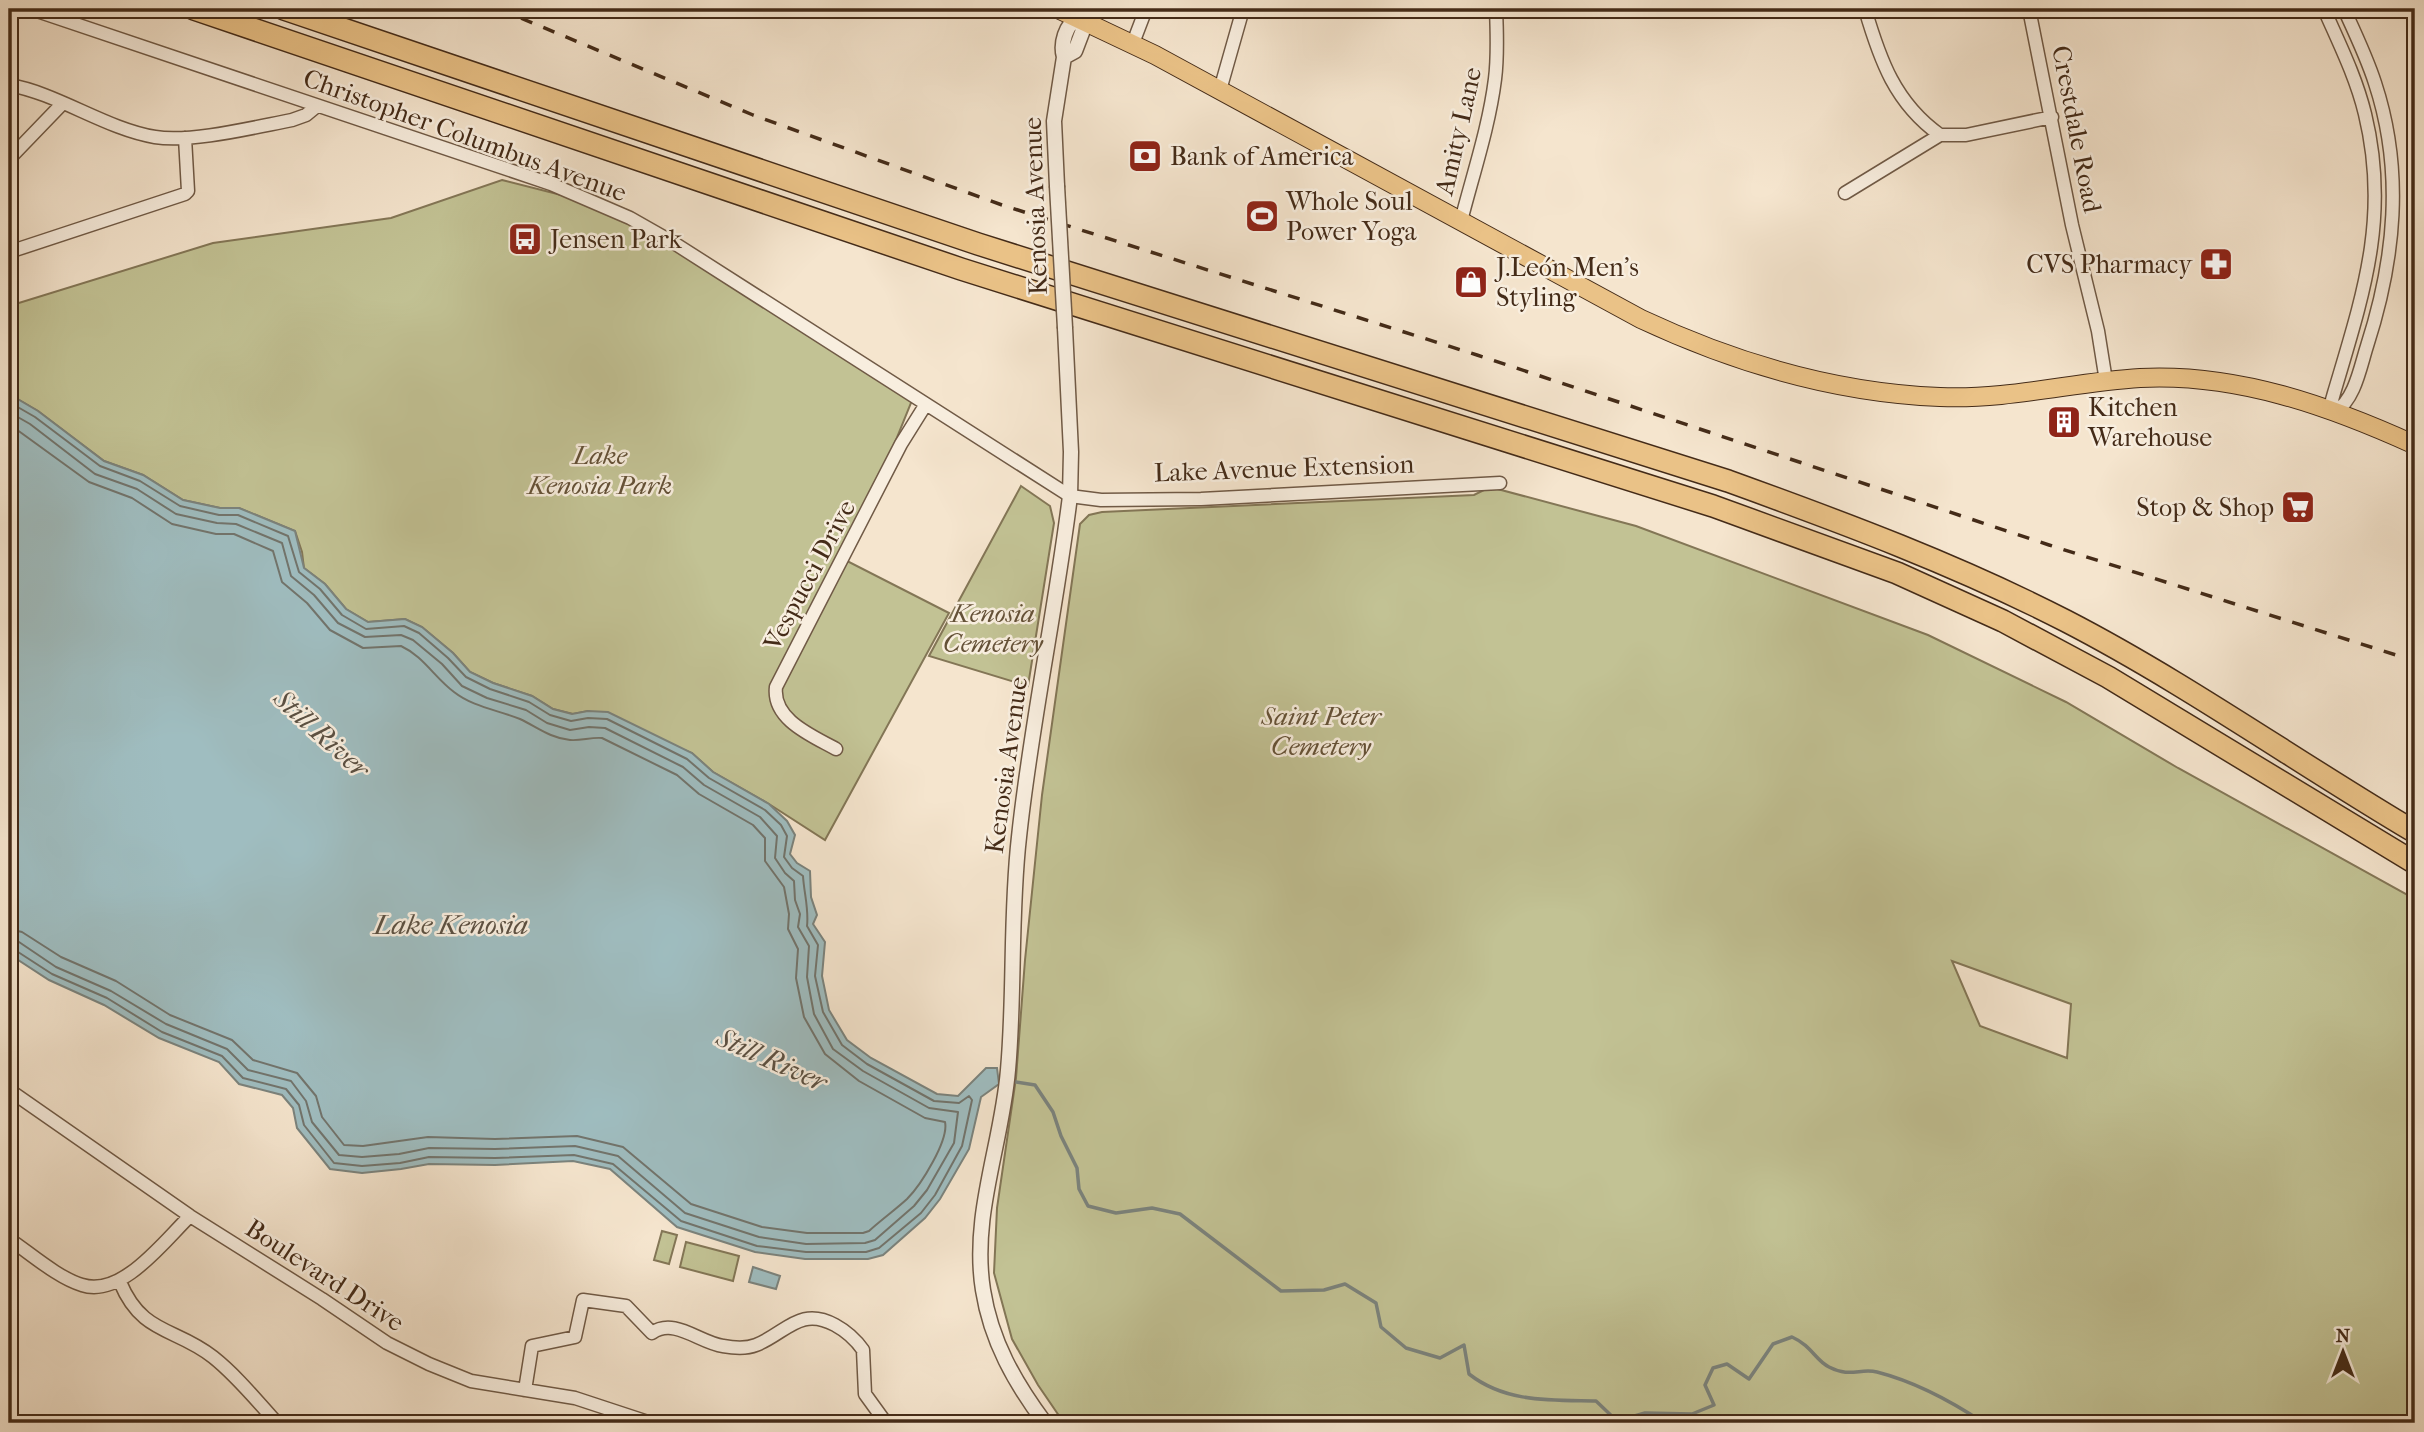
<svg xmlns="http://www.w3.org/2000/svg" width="2424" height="1432" viewBox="0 0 2424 1432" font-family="'IM FELL French Canon',serif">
<rect width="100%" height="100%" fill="#f5e5ce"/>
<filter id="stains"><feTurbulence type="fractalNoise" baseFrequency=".00286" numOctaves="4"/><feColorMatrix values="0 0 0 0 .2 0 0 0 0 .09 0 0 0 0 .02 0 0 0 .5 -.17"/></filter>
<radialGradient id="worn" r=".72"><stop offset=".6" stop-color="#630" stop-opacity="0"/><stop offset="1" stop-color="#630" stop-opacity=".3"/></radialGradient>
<path fill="#c2c294" stroke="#837656" stroke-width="2" fill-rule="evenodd" d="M502 180 573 198 659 230 913 398 847 561 949 613 825 840 769 804 713 772 692 753 588 711 573 714 553 709 532 696 493 683 470 672 453 653 422 627 405 619 368 622 346 609 325 584 304 568 302 552 295 531 239 508H220L183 500 143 475 104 461 38 411 9 394V306L213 243 391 218Z
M1021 486 1050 506 1054 523 1028 686 929 656Z
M1490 487 1636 526 1928 635 2066 702 2178 768 2415 899V1423H1064L1038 1385 1012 1339 994 1273 997 1208 1016 1078 1025 960 1042 795 1080 524 1089 515 1102 512 1474 495ZM1952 961 2071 1004 2067 1058 1980 1026Z
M662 1231 677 1235 669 1264 654 1260Z
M686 1242 739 1256 733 1281 680 1267Z"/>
<path fill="#9fbdc0" stroke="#7b837d" stroke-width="2" d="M9 394 38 411 104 461 143 475 183 500 220 508H239L295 531 304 568 325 584 346 609 368 622 405 619 422 627 453 653 470 672 493 683 532 696 553 709 572 714 588 711 608 712 692 753 713 772 769 804 787 821 795 835 790 854 797 863 810 871 811 897 817 915 813 924 825 942 822 976 829 1010 847 1040 871 1058 937 1094 958 1096 986 1068H997L999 1084 981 1097 969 1149 940 1199 925 1218 883 1255 868 1259H805L755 1252 677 1227 610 1169 573 1161 495 1165 429 1164 401 1169 362 1173 330 1169 297 1128 293 1108 282 1095 239 1084 219 1062 159 1038 104 1005 49 980 9 954Z
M753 1267 780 1276 776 1289 749 1282Z"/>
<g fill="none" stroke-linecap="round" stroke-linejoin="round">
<path stroke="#72746c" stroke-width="2" d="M9 402 35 417 100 466 140 481 180 506 219 515H238L288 536 299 572 320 589 342 615 366 629 404 626 419 633 448 658 466 677 490 689 529 702 550 715 571 721 588 718 607 719 687 759 709 778 765 810 781 825 787 836 784 857 792 868 803 876C804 893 809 909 807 926L818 945 815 976 823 1012 842 1045 867 1064 934 1101 959 1103 969 1096 972 1100 962 1146 935 1195 921 1213 879 1248 866 1252H806L757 1246 681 1221 613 1164 574 1155 495 1158 429 1157 400 1163 362 1166 334 1163 304 1125 299 1105 286 1089 243 1078 222 1056 162 1032 107 998 52 974 15 950 9 949
M9 412 30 424 95 474 137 489 176 514 217 523 236 524 282 543 291 576 314 595 338 623 365 637 401 635 413 640 442 664 462 686 487 698 526 710 547 723 570 730 589 727 605 728 683 767 704 785 760 817 777 836 775 858 785 873 794 881 795 900 800 914 798 927 809 946 807 977 814 1014 833 1049 863 1071 929 1108 958 1112 954 1143 927 1190 914 1206 875 1240 865 1243 806 1244 759 1237 685 1213 618 1156 575 1146 495 1149 429 1148 399 1154 362 1157 339 1155 312 1122 306 1101 291 1081 248 1070 227 1049 166 1024 111 991 56 967 19 942 9 940
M9 424 89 482 132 498 172 524 216 534H234L273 551 282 582 307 603 330 630 363 648 401 646C423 656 435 678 454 692 473 707 498 710 520 719 537 727 550 738 570 740 581 741 591 737 602 738L677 775 699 794 753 825 765 838V861L784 887 789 914 788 929 798 949 796 978 804 1017 825 1054 859 1081 925 1118 945 1122C949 1140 921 1185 907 1199 895 1210 881 1220 869 1231L863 1233H807L762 1227 691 1204 623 1147 577 1136 495 1139 428 1137 363 1146 344 1145 322 1117 316 1096 297 1073 253 1060 232 1040 170 1015 116 981 61 957 22 932 9 929"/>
<path stroke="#7b837d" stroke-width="3.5" d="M1010 1081 1035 1085 1053 1112 1061 1136 1077 1168 1079 1189 1088 1206 1116 1213 1152 1208 1180 1214 1281 1291 1324 1290 1345 1284 1376 1303 1381 1327 1406 1348 1440 1358 1464 1345 1469 1374C1506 1403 1551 1400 1596 1401L1617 1421 1645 1413 1692 1414 1714 1405 1705 1385 1713 1368 1727 1364 1749 1379 1773 1344 1792 1337C1812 1346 1815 1360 1829 1367 1850 1378 1860 1368 1877 1372 1916 1382 1951 1401 1984 1423"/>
<g stroke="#705a46" stroke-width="15">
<path id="minor" d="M31 9 551 184 630 218 674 243 1070 496 1101 500 1201 499 1500 483
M1865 9C1880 60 1895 103 1940 135
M2029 9 2072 225 2098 331 2106 381
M2324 9C2339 43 2356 77 2365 114 2390 217 2363 295 2334 393L2332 400 2335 412C2355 399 2360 368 2367 346 2395 259 2404 171 2375 83 2367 58 2355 33 2344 9
M1133 43 1146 9
M9 85C57 93 106 129 155 137 191 143 255 127 292 120L306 115 317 106
M1220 90 1243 9
M9 159 62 104
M1845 193 1940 135H1966L2052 117
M1461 221C1473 174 1489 127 1495 79 1498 56 1497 32 1496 9
M9 252 185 194 188 191 185 138
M836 749C813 736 772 720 776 687L901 444 926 404
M9 1090 190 1216 322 1299 387 1343 429 1364 471 1381 575 1398 651 1423
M9 1239C30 1253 58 1278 82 1285 122 1298 164 1241 190 1216
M120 1282C142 1335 175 1327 213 1357 237 1376 257 1401 277 1423
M525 1390 532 1346 575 1337 583 1300 626 1306 652 1333C674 1317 700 1343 723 1346 734 1348 746 1349 756 1345 786 1333 800 1306 835 1325 846 1331 856 1340 863 1350L865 1394 886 1423"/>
</g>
<g stroke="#705a46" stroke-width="17">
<path id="tertiary" d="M1057 186 1054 121 1064 57C1060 43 1066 25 1078 17L1083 30 1075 51 1064 57
M1045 1423C1015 1383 991 1341 983 1290 971 1215 1002 1144 1008 1070 1015 993 1010 915 1019 837 1031 723 1056 610 1070 496L1071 452 1065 328"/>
</g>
<g stroke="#442b18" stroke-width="20">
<path id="primary" d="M1058 9 1155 55 1641 319C1735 363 1835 393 1940 397 2008 400 2074 382 2140 378 2237 373 2329 406 2415 445"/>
</g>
<g stroke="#442b18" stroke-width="24">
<path id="motorway" d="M194 9 961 269 1713 506 1897 573 2003 621 2108 677 2415 863
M284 9 978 244 1728 481C1844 523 1957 565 2066 621 2186 683 2298 763 2415 832"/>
</g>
<use href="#minor" stroke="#f8eedf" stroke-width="12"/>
<use href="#tertiary" stroke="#f8eedf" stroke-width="14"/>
<use href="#primary" stroke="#eac287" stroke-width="18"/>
<use href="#motorway" stroke="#eac287" stroke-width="21"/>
<path stroke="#442b18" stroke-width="3.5" stroke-dasharray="12 12" stroke-linecap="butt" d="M499 9 753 115 1002 205 1477 355 2049 545 2415 661"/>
<g stroke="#705a46" stroke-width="17" stroke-linecap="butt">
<path id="tertiary-bridge" d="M1057 186 1065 328"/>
</g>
<use href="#tertiary-bridge" stroke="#f8eedf" stroke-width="14"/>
</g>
<defs>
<g id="bank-square" transform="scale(1.75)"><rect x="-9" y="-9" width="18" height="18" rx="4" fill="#8f2418" stroke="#f8eedf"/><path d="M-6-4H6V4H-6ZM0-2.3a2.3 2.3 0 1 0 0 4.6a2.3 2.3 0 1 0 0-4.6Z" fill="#fff"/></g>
<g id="stadium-square" transform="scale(1.75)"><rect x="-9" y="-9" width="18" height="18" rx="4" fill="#8f2418" stroke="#f8eedf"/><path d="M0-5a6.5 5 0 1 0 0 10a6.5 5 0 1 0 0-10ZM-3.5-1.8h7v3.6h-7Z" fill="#fff"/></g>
<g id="bus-square" transform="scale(1.75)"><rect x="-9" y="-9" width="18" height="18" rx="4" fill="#8f2418" stroke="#f8eedf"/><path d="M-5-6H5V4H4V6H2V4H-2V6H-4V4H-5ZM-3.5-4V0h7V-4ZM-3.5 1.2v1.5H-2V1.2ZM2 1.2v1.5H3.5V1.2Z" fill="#fff"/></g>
<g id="pharmacy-square" transform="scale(1.75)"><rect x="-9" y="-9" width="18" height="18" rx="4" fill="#8f2418" stroke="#f8eedf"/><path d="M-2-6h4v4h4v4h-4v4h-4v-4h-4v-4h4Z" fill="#fff"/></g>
<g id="shop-square" transform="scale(1.75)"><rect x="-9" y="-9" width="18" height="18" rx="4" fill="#8f2418" stroke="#f8eedf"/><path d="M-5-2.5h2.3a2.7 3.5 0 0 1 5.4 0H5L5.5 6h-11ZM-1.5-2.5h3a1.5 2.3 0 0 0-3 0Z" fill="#fff"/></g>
<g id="building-square" transform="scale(1.75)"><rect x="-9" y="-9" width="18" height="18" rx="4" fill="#8f2418" stroke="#f8eedf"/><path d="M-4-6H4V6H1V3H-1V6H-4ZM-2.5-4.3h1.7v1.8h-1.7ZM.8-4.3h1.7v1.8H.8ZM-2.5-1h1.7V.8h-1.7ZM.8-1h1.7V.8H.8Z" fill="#fff"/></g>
<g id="supermarket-square" transform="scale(1.75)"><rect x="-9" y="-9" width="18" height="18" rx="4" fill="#8f2418" stroke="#f8eedf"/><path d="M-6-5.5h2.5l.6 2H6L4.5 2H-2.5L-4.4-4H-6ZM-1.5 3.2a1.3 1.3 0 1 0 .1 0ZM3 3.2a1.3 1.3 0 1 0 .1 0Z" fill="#fff"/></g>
</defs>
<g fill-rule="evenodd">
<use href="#bank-square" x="1145" y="156"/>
<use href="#stadium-square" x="1262" y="216"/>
<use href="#bus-square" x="525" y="239"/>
<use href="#pharmacy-square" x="2216" y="264"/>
<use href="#shop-square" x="1471" y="282"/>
<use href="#building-square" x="2064" y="422"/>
<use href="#supermarket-square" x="2298" y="507"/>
</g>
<g text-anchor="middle" stroke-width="5" stroke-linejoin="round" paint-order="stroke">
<g font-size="26" fill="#442b18" stroke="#f8eedf">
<text transform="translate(2077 129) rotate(79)" y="9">Crestdale Road</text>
<text transform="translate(1458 131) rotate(-77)" y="9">Amity Lane</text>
<text transform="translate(465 135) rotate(20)" y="9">Christopher Columbus Avenue</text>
<text transform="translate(1035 206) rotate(-92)" y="9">Kenosia Avenue</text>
<text transform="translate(1284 468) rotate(-2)" y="9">Lake Avenue Extension</text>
<text transform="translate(809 575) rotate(-62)" y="9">Vespucci Drive</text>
<text transform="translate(1006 765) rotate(-82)" y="9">Kenosia Avenue</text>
<text transform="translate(325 1275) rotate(33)" y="9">Boulevard Drive</text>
</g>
<g font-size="26" fill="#442b18" stroke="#f8eedf" text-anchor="start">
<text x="1170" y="165">Bank of America</text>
<text x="1286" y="210">Whole Soul<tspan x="1286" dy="30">Power Yoga</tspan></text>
<text x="550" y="248">Jensen Park</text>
<text x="2192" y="273" text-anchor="end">CVS Pharmacy</text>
<text x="1496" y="276">J.León Men's<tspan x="1496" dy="30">Styling</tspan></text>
<text x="2088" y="416">Kitchen<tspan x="2088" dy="30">Warehouse</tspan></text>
<text x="2274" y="516" text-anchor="end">Stop &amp; Shop</text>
</g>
<g font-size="26" font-style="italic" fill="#645137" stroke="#f8eedf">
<text x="600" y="464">Lake<tspan x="600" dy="30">Kenosia Park</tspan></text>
<text x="993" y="622">Kenosia<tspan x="993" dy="30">Cemetery</tspan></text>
<text x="1321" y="725">Saint Peter<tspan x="1321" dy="30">Cemetery</tspan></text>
</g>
<g font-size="28" font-style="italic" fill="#5b5042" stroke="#f8eedf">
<text transform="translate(322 733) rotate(42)" y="10">Still River</text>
<text x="451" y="934">Lake Kenosia</text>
<text transform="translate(772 1059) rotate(24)" y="10">Still River</text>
</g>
</g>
<rect width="2424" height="1432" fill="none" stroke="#f5e5ce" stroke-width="35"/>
<rect x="10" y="10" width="2403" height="1411" fill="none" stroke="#442b18" stroke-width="3.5"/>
<rect x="18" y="18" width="2389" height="1397" fill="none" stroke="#442b18" stroke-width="2"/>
<g transform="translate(2343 1352)" stroke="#f8eedf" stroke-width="5" paint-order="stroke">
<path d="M0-5L12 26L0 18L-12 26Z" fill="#442b18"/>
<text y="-10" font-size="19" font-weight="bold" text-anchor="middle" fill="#442b18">N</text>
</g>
<rect width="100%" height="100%" filter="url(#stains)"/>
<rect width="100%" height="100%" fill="url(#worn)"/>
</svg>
